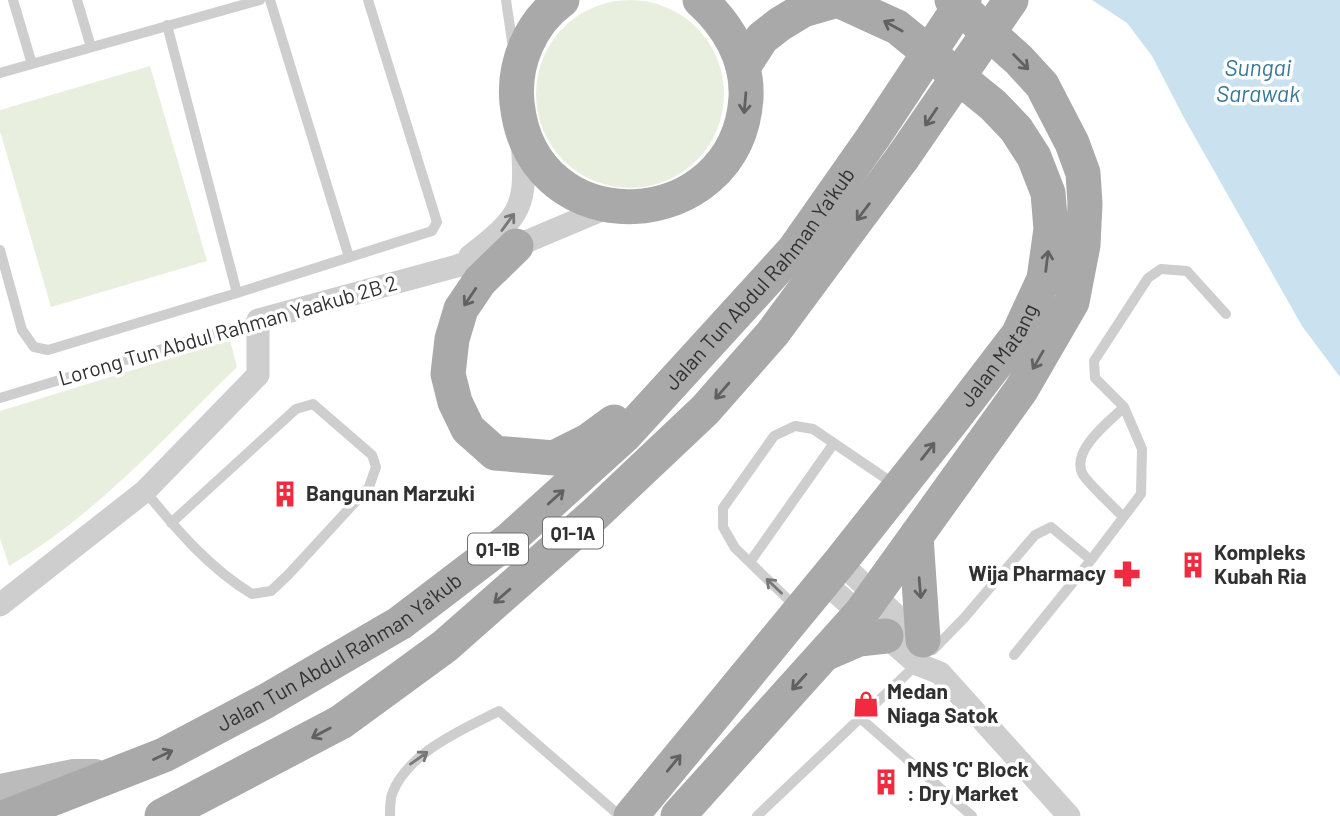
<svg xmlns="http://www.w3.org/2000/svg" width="1340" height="816" viewBox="0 0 1340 816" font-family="Barlow,sans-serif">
<rect width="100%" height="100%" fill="#fff"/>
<path fill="#e8efdf" d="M536 94a94 94 0 1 1 188 0a94 94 0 1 1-188 0Z
M150 66 207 261 51 307 0 131V110Z
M230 340 237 367C165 437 96 515 9 566L0 538V411Z"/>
<path fill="#cae2ef" d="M1092 0H1340V377L1302 326 1183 116 1152 56 1127 23Z"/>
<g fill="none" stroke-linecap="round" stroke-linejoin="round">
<path stroke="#cecece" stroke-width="10" d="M13 0 32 64
M77 0 91 47
M270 0 349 257
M506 0 513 48
M167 25 237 293
M0 73 260 0
M0 250 22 330 34 347 48 350 237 293 432 231 437 222 368 0
M0 398 258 320
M145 491C177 530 209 568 252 594L271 591 288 575 369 487 376 467 372 455 313 404 296 409 171 523
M1123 517C1114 507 1087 483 1082 473 1072 449 1109 422 1124 407
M1091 560 1141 494 1142 449 1124 407 1095 378 1094 361 1148 278 1161 269 1187 271 1226 314
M750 562 834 443
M798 609 735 548 723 527V508L774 436 795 426 813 429 894 484
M933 650 965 617 1035 535 1051 527 1091 560 1014 655
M859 717 972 816
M390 816C390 809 390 800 392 794 407 753 463 729 499 711L620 816
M757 816 917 664"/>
<path stroke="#cecece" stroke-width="23" d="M470 256C523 215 527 206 522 140
M840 562 925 643
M823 581 917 664 940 673 1069 816
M0 605 145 491 258 375V320L457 266 516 246 611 206"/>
<path stroke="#bbb" stroke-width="32" d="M0 790 74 775H95"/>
<g stroke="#a9a9a9" stroke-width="35">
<path d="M562 0C530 23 513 64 517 103 532 248 737 236 746 98 748 59 728 25 700 0"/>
<path d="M516 246 480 281 461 309 452 339 448 374 455 402 468 429 495 453 554 458 588 441 614 422"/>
<path d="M916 537 923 640"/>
<path d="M829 652 859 639 886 636"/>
<path id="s1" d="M8 816 164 755 266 701 400 623 509 540 625 435 794 250 874 136"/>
<path d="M162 816 341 722 445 646 595 514 705 410 772 334 903 157"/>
<path id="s2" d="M631 816 840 562 955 417 1018 335 1044 279 1051 229 1048 193 1034 157 1016 129 993 105 897 27 838 0 803 10 780 24 762 38 743 67"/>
<path d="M678 816 861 613 1021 390 1072 302 1083 245 1085 204 1083 173 1072 143 1042 85 1019 60 952 0"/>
</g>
<path stroke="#a9a9a9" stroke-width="35" d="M874 136 964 0
M903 157 1011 0"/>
</g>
<defs><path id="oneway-shaft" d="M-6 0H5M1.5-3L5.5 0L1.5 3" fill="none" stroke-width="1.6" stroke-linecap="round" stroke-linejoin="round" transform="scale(1.75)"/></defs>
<g stroke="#616161">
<use href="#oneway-shaft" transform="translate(893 26) rotate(-151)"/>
<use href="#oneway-shaft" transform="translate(1021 62) rotate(45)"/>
<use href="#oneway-shaft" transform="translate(745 103) rotate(95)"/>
<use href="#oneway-shaft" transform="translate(931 117) rotate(124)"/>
<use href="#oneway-shaft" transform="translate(863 212) rotate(127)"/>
<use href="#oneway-shaft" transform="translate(1047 261) rotate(-83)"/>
<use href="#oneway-shaft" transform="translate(470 297) rotate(124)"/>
<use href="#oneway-shaft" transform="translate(1038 360) rotate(120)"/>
<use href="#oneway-shaft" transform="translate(722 391) rotate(131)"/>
<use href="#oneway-shaft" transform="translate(928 451) rotate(-52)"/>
<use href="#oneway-shaft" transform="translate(556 497) rotate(-42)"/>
<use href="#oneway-shaft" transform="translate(920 588) rotate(85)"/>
<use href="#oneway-shaft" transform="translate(502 596) rotate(139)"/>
<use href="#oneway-shaft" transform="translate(799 682) rotate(132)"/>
<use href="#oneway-shaft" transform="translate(321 733) rotate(152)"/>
<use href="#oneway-shaft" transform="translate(163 755) rotate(-25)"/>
<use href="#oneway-shaft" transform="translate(674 763) rotate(-51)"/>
</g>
<g stroke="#787878">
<use href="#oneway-shaft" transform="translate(508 222) rotate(-54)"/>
<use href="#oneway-shaft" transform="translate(774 586) rotate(-136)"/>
<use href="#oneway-shaft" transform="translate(419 758) rotate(-35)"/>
</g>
<defs>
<g id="building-bare" transform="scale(2.1)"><path d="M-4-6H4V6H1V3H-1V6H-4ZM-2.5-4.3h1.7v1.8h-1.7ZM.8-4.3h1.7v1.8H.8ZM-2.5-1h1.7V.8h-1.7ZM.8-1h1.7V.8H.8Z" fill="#f12a40" stroke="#fff" stroke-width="2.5" paint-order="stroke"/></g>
<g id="pharmacy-bare" transform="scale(2.1)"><path d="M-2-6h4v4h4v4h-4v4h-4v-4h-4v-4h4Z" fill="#f12a40" stroke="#fff" stroke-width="2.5" paint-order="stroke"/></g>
<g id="shop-bare" transform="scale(2.1)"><path d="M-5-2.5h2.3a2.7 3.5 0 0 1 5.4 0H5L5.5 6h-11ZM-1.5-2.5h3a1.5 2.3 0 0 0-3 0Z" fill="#f12a40" stroke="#fff" stroke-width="2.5" paint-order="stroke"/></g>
</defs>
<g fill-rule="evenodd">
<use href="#building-bare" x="285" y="494"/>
<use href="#building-bare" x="1193" y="565"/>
<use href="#pharmacy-bare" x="1127" y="574"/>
<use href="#shop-bare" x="866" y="704"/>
<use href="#building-bare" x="886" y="782"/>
</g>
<g text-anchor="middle" stroke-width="7" stroke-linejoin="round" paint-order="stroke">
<g fill="#fff" stroke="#6f6f6f" stroke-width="2">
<rect x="543" y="517.5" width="60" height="31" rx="5"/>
<rect x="468" y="533.5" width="60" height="31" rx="5"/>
</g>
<g font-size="19" font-weight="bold" fill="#313131">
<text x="573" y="540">Q1-1A</text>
<text x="498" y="556">Q1-1B</text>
</g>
<g font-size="21" fill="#313131" stroke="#fff">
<text dy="7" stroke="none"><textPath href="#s1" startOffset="938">Jalan Tun Abdul Rahman Ya'kub</textPath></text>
<text transform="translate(228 331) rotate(-16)" y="7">Lorong Tun Abdul Rahman Yaakub 2B 2</text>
<text dy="7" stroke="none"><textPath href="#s2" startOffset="590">Jalan Matang</textPath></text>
<text dy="7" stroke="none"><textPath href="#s1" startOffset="371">Jalan Tun Abdul Rahman Ya'kub</textPath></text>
</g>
<g font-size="21" font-weight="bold" fill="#313131" stroke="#fff" text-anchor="start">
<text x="306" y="501">Bangunan Marzuki</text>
<text x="1214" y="560">Kompleks<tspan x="1214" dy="24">Kubah Ria</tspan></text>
<text x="1106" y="581" text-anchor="end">Wija Pharmacy</text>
<text x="887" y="699">Medan<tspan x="887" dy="24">Niaga Satok</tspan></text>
<text x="907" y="777">MNS 'C' Block<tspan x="907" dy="24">: Dry Market</tspan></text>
</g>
<g font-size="23" font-style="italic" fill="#38789a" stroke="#fff">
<text x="1258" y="76">Sungai<tspan x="1258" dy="26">Sarawak</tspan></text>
</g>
</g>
</svg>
